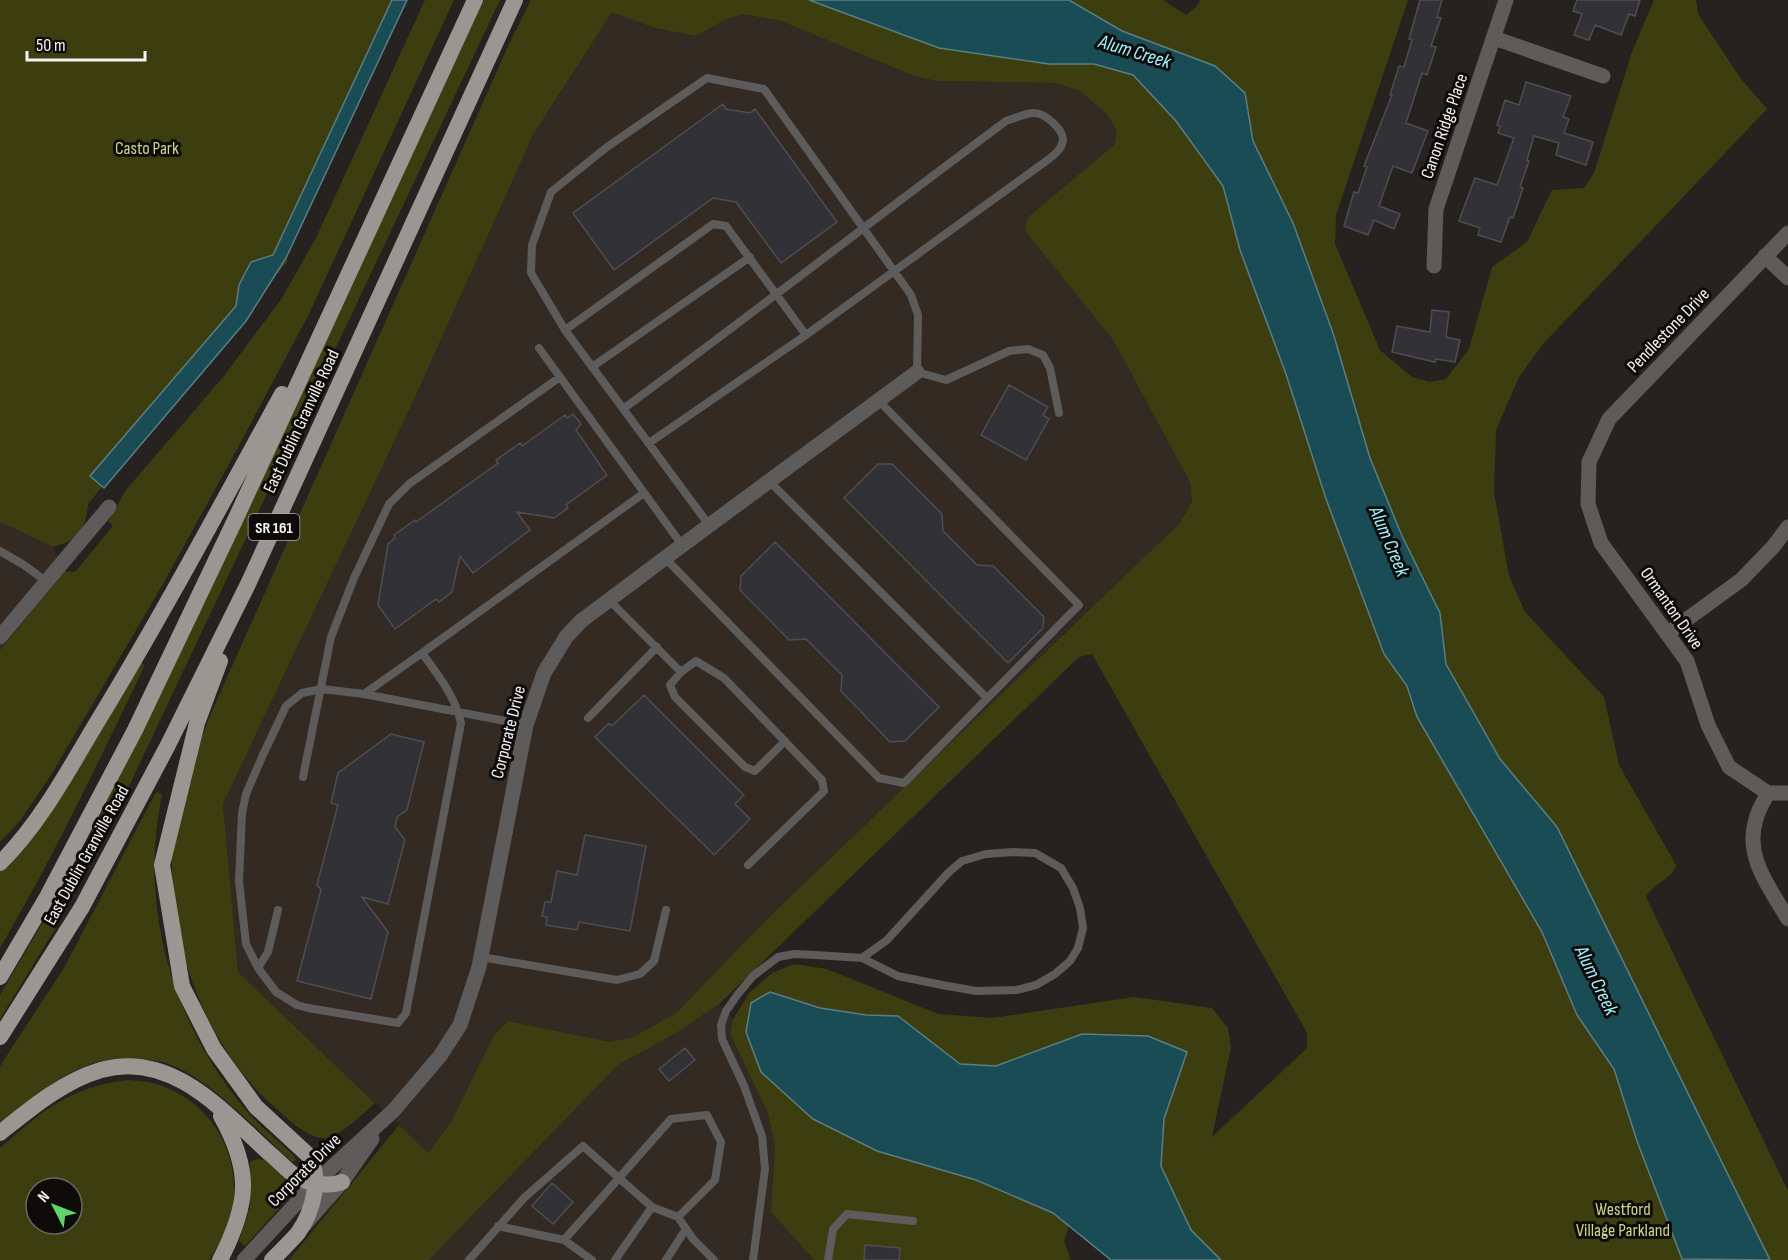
<svg xmlns="http://www.w3.org/2000/svg" width="1788" height="1260" viewBox="0 0 1788 1260" font-family="'Sofia Sans Condensed',sans-serif">
<rect width="100%" height="100%" fill="#26221f"/>
<path fill="#332a23" d="M612 11 655 28 696 36 725 20 742 14 781 21 917 77 938 81 1056 83 1080 91 1106 113 1117 131 1114 145 1027 218 1025 231 1113 340 1190 482 1192 501 1180 523 767 919 676 1013 633 1037 610 1042 508 1021 494 1035 451 1122 428 1153 238 972 223 804 411 406 534 133Z
M0 522 53 547 65 571 0 650Z
M719 1004 733 1019 730 1034 768 1113 775 1147 771 1212 814 1260H429L618 1065 678 1032Z"/>
<path fill="#3d3e10" fill-rule="evenodd" d="M0 0H392L291 218 287 262 88 504C86 529 78 541 53 547L0 522Z
M425 0H454L309 314 228 466 163 584 51 775 19 822 0 842V650L65 571 75 572 113 526 108 521 126 490 224 376 282 298 316 238Z
M484 0H500L121 803 61 919 0 1019V995L50 910 90 836 127 761Z
M531 0H809L939 48 1049 64H1094L1133 75 1176 121 1223 186 1240 250 1286 374 1326 499 1384 654 1407 686 1417 717 1542 932 1577 1015 1614 1069 1637 1141 1683 1260H1221L1191 1230 1161 1166 1164 1119 1187 1052 1082 1034 996 1066 960 1064 898 1016 866 1015 820 1008 770 993 877 1151 976 1180 1053 1213 1069 1226 1064 1241 1071 1260H814L771 1212 775 1147 768 1113 730 1034 733 1019 750 992 772 973 794 964 827 969 938 1014 992 1018 1134 997 1212 1008 1228 1028 1231 1047 1212 1137 1307 1048V1033L1092 654 1079 657 719 1004 678 1032 618 1065 429 1260H289L399 1125 428 1153 451 1122 494 1035 508 1021 610 1042 633 1037 676 1013 767 919 1180 523 1192 501 1190 482 1113 340 1025 231 1027 218 1114 145 1117 131 1106 113 1080 91 1056 83 938 81 917 77 781 21 742 14 725 20 696 36 655 28 612 12 534 133 411 406 223 804 238 972 375 1103C365 1112 341 1135 328 1138 312 1141 288 1120 278 1110 268 1101 257 1092 249 1081 198 1021 174 945 172 867 170 816 192 765 209 718L509 44Z
M1069 0H1163L1186 15 1197 6 1200 0H1408L1336 215 1335 244 1380 350 1412 377 1429 382 1446 379 1469 349 1492 267 1527 242 1552 190 1584 188 1594 173 1632 52 1654 0H1696L1698 14 1741 79 1767 109 1542 345 1519 377 1496 430 1494 492 1509 576 1525 612 1604 697 1619 765 1676 865C1671 880 1655 882 1646 897L1788 1191V1260H1770L1557 827 1500 759 1446 664 1440 613 1402 536 1370 458 1333 333 1293 223 1253 141 1245 93 1215 66 1122 31Z
M141 663 145 665C99 761 54 856 0 948V872Z
M156 792 162 794C144 881 159 967 201 1045 216 1071 233 1097 254 1119 266 1131 281 1143 294 1156L296 1160 292 1162C259 1132 215 1084 176 1067 162 1060 146 1059 131 1059 118 1058 103 1059 91 1064 56 1076 28 1102 0 1124V1066L64 968Z
M129 1080C136 1081 144 1081 152 1083 211 1097 247 1160 230 1219 225 1234 217 1247 209 1260H0V1148C42 1111 71 1086 129 1080ZM36 1188H72V1224H36Z
M257 1159 265 1160 295 1187 294 1192 245 1246 239 1241 250 1207V1162Z"/>
<path fill="#194c54" stroke="#5b7e83" stroke-width="1.5" d="M392 0H407L286 258 246 321 104 488 90 476 236 306 239 285 251 262 273 255Z
M809 0H1069L1122 31 1215 66 1245 93 1253 141 1293 223 1333 333 1370 458 1402 536 1440 613 1446 664 1500 759 1557 827 1770 1260 1682 1259 1637 1141 1614 1069 1577 1015 1542 932 1417 717 1407 686 1384 654 1326 499 1286 374 1240 250 1223 186 1176 121 1133 75 1094 64H1049L939 48Z
M770 992 820 1008 866 1015 898 1016 960 1064 996 1066 1082 1034 1148 1036 1187 1052 1164 1119 1161 1166 1191 1230 1221 1260H1111L1053 1213 976 1180 877 1151 813 1119 761 1072 746 1032 751 1003Z"/>
<path fill="#323136" stroke="#4e4d52" stroke-width="1.5" d="M1420 0H1442L1437 17 1441 18 1431 46 1436 47 1427 75 1422 73 1406 123 1428 131 1412 173 1393 166 1379 206 1400 214 1394 229 1374 220 1368 235 1344 226 1354 192 1358 193 1367 167 1364 166 1392 95H1390L1399 66 1404 67 1412 40 1409 39Z
M1577 0H1640L1635 16 1629 14 1621 35 1595 25 1589 40 1574 35 1582 14 1573 11Z
M1526 82 1571 96 1563 117 1569 119 1564 133 1593 142 1586 165 1556 155 1559 143 1534 136 1527 160 1529 161 1520 187 1523 188 1513 218 1510 217 1501 242 1478 235 1480 228 1459 221 1475 178 1497 185 1514 138 1498 133 1500 126 1497 125 1505 100 1519 105Z
M723 104 726 109 750 113 755 109 837 222 781 263 736 202 713 198 614 270 573 213Z
M1432 310 1449 312 1446 337 1460 340 1455 362 1436 359 1435 362 1392 352 1397 326 1430 332Z
M1009 385 1048 407 1043 415 1049 419 1026 460 981 435Z
M573 414 581 424 576 430 607 475 566 505 568 508 554 518 517 512 530 530 473 573 460 556 452 592 439 602 436 599 395 629 378 605 388 544 395 538 394 535 415 520 416 522 498 463 496 460 520 443 522 446 565 415 567 418Z
M878 464H892L942 514 943 531 977 565 993 566 1044 617 1043 628 1008 663 844 498Z
M775 542 939 707 905 741 890 742 841 691 842 675 806 639 789 640 740 590 741 576Z
M644 695 744 795 735 804 750 819 714 855 595 737 609 723 612 726Z
M391 734 424 742 407 810 397 817 395 827 405 840 388 904 362 897 388 932 371 999 297 981 321 890 317 885 338 805 331 803 338 773Z
M585 835 646 846 630 931 579 922 577 930 546 925 547 917 542 916 545 902H551L557 871 577 875Z
M685 1048 695 1060 669 1081 659 1069Z
M552 1183 573 1202 553 1224 532 1206Z
M865 1245 900 1248 899 1260H864Z"/>
<g fill="none" stroke-linecap="round" stroke-linejoin="round">
<path stroke="#5e5c5b" stroke-width="8" d="M565 330 713 224 726 226 806 335 649 443
M539 348 560 377
M592 367 750 257
M623 409C752 314 878 216 1006 121 1014 119 1025 113 1034 113 1045 113 1063 129 1063 140 1062 149 1055 154 1049 159L806 335
M769 481 987 698
M709 525 565 330 531 273 532 245 551 192 607 147 707 78 764 89 911 295 918 315 917 372 946 380 1009 351 1028 349 1043 355 1050 368 1059 413
M0 551 24 565 47 582
M665 558 879 778 904 783 1079 605 879 401
M609 600 681 672 696 661 724 678 822 780 824 791 748 865
M422 653C438 675 455 696 461 723L406 1013 398 1023 308 1008 297 1005 276 992 258 968 246 944 239 881 242 813 246 794 262 757 286 706 302 693 322 689 364 694Z
M422 653 644 493
M681 672 670 685 675 697 745 767 755 771 785 741
M364 694 526 725
M588 718 657 647
M303 777 331 637 354 578 389 504 409 484 560 377 682 545
M481 957 617 980 640 974 654 961 666 910
M258 968 268 952 278 910
M498 1226 564 1240 619 1178 652 1207
M564 1240 592 1260
M469 1260 524 1198 583 1146 619 1178 671 1119 707 1115 721 1142 715 1180 678 1217
M615 1260 652 1207 678 1217 693 1239 714 1260
M666 1260 686 1229
M753 1260 765 1169 762 1136 744 1086 722 1039 721 1025 726 1011 738 994 753 976 778 957 794 954 816 955 862 958 898 976 942 985 976 991 1016 990 1036 985 1055 974 1070 961 1078 948 1083 928 1080 908 1073 888 1061 868 1035 853 1013 852 986 854 962 861 949 872 887 940 862 958
M828 1260 833 1229 847 1214 913 1221"/>
<path stroke="#5e5c5b" stroke-width="15" d="M1494 38 1603 76
M1788 233 1609 419 1589 462 1588 504 1601 543 1687 661 1708 725 1729 767 1768 793H1788
M1765 256 1788 278
M1434 266 1436 209 1506 0
M1668 633 1741 580 1773 547 1788 527
M0 637 109 507
M1768 793C1764 801 1758 810 1756 819 1744 857 1770 888 1788 919
M305 1224 342 1182 372 1139
M244 1260 316 1182 394 1110 440 1056 460 1025 479 967 526 725 544 673 566 637 581 621 665 558 917 372"/>
<path stroke="#9a9692" stroke-width="16" d="M220 661 197 723 162 865 182 986 214 1049 256 1107 307 1154C324 1175 312 1213 298 1233 290 1242 281 1251 272 1260
M0 863C39 825 68 771 96 724 162 616 221 505 282 394
M0 977 47 897 135 730 236 518 475 0
M0 1037 82 907 168 745 249 582 515 0
M0 1133C30 1109 63 1081 101 1070 171 1050 223 1111 269 1153 278 1160 287 1171 297 1177 309 1184 329 1187 342 1182
M220 1260C249 1204 252 1171 221 1116"/>
</g>
<g text-anchor="middle" stroke-width="6" stroke-linejoin="round" paint-order="stroke">
<rect fill="#0d0c0a" stroke="#afaeac" stroke-width="1.5" x="248.5" y="514" width="51" height="26" rx="4.5"/>
<g font-size="16" font-weight="bold" fill="#f5f3f1">
<text x="274" y="533">SR 161</text>
</g>
<g font-size="18" fill="#f5f3f1" stroke="#0d0c0a">
<text transform="translate(1444 126) rotate(-71)" y="6">Canon Ridge Place</text>
<text transform="translate(1668 330) rotate(-46)" y="6">Pendlestone Drive</text>
<text transform="translate(301 421) rotate(-65)" y="6">East Dublin Granville Road</text>
<text transform="translate(1672 608) rotate(55)" y="6">Ormanton Drive</text>
<text transform="translate(508 732) rotate(-76)" y="6">Corporate Drive</text>
<text transform="translate(86 855) rotate(-61)" y="6">East Dublin Granville Road</text>
<text transform="translate(304 1170) rotate(-45)" y="6">Corporate Drive</text>
</g>
<g font-size="18" fill="#d1d487" stroke="#0d0c0a">
<text x="147" y="154">Casto Park</text>
<text x="1623" y="1215">Westford<tspan x="1623" dy="21">Village Parkland</tspan></text>
</g>
<g font-size="20" font-style="italic" fill="#a3f2ff" stroke="#0d0c0a">
<text transform="translate(1135 51) rotate(17)" y="7">Alum Creek</text>
<text transform="translate(1390 541) rotate(67)" y="7">Alum Creek</text>
<text transform="translate(1597 980) rotate(64)" y="7">Alum Creek</text>
</g>
</g>
<g transform="translate(54 1206) rotate(312)"><circle r="28" fill="#0d0c0a" stroke="#6a6866" stroke-width="1.5"/>
<path d="M0-4.5L10 22L0 15L-10 22Z" fill="#60d56b"/>
<text y="-9" font-size="16" font-weight="bold" text-anchor="middle" fill="#f5f3f1">N</text>
</g>
<path d="M27 51v9h118v-9" fill="none" stroke="#f5f3f1" stroke-width="3"/>
<text x="36" y="51" font-size="18" fill="#f5f3f1" stroke="#0d0c0a" stroke-width="4.5" paint-order="stroke">50 m</text>
</svg>
